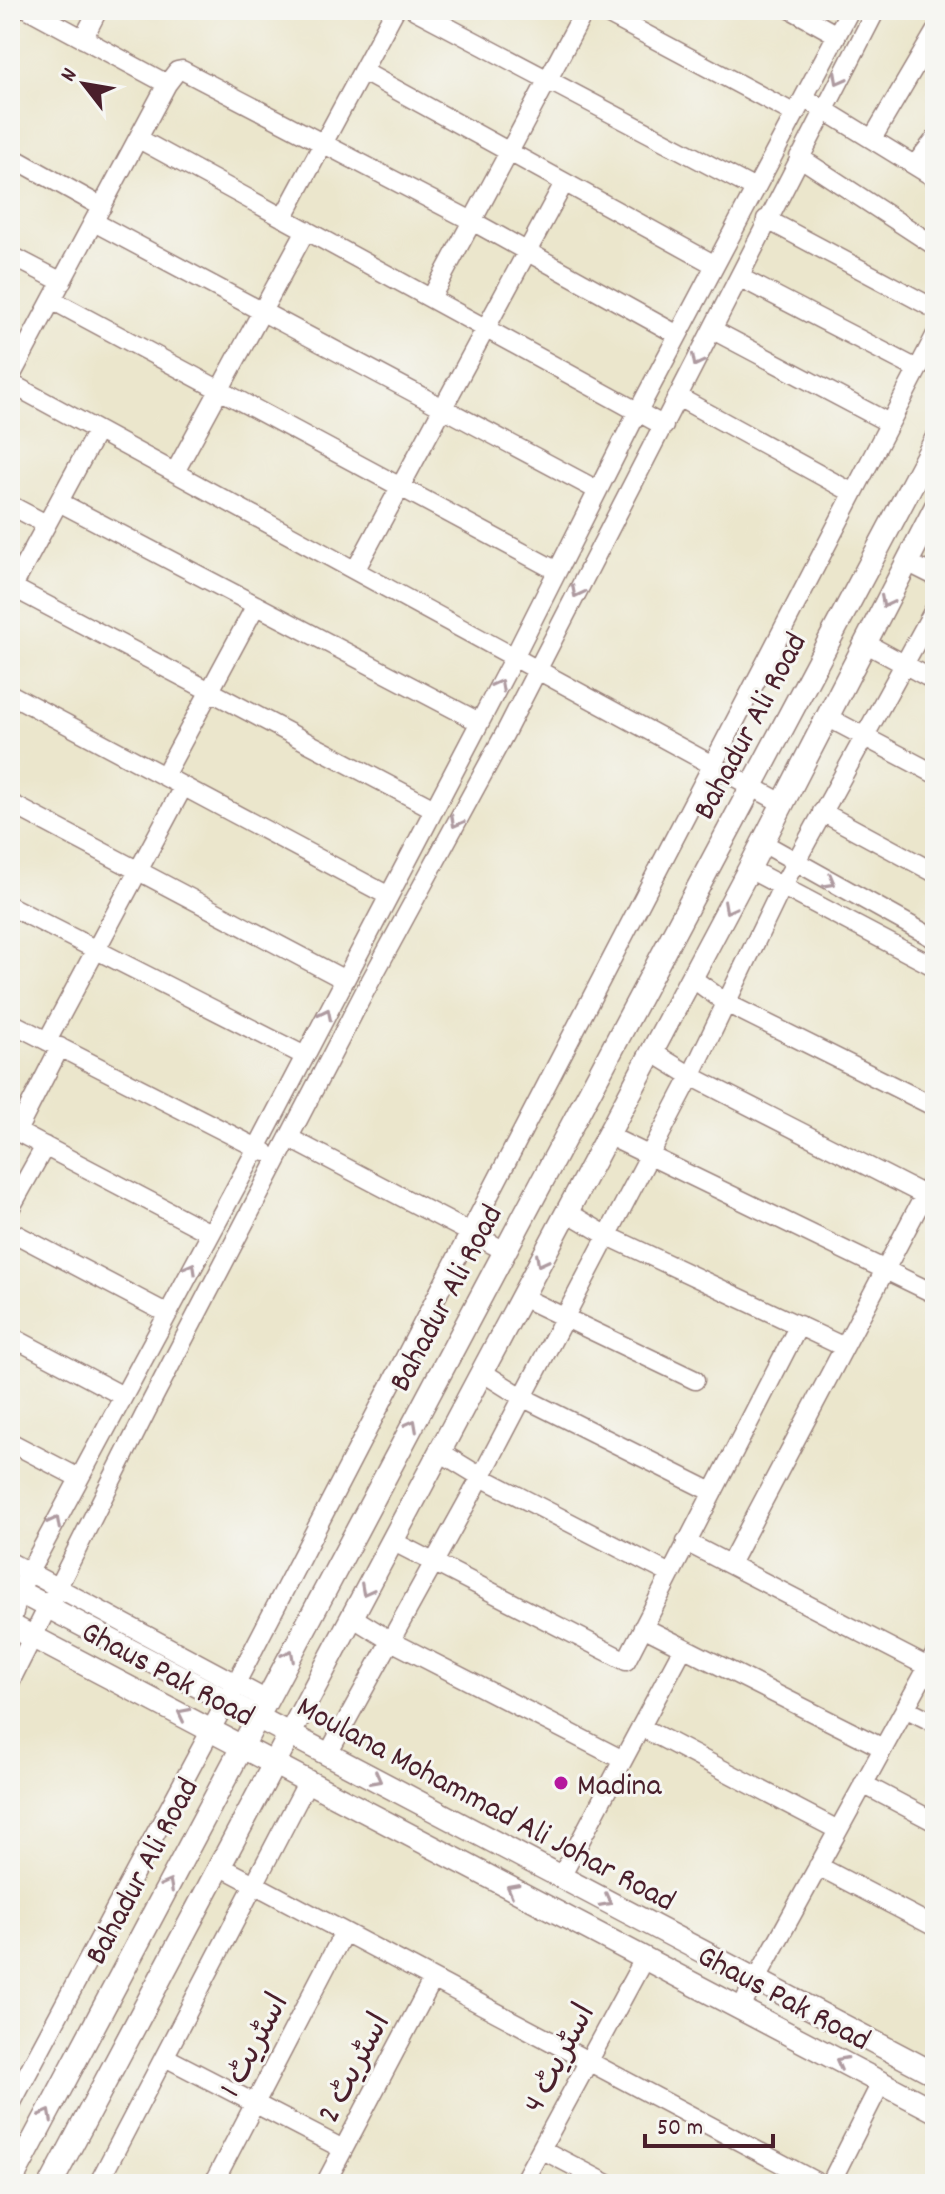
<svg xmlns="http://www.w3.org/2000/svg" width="945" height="2194" viewBox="0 0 945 2194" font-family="Dekko,'Playpen Sans Arabic',sans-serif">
<rect width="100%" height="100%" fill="#f6f6f2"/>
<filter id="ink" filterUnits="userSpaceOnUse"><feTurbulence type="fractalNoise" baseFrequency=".0125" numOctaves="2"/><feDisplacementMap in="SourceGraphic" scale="16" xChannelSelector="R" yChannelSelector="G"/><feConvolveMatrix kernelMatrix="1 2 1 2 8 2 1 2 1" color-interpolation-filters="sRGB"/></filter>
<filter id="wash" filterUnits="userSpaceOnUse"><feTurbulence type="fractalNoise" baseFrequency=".006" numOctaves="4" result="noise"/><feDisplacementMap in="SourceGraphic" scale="32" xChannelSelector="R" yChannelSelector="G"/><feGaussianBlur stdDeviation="1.8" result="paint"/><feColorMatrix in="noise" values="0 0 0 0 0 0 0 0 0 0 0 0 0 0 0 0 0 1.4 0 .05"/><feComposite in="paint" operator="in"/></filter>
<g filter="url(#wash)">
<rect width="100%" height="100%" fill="#ebe6cc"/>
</g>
<g filter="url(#ink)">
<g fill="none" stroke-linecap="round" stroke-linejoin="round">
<g stroke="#9a827c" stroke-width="21">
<path id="minor" d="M30 10 167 84
M415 10 755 189
M600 10 795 114
M792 10 837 35
M10 18 14 10
M83 39 98 10
M362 71 715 265
M813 103 935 178
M139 139 664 426
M872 139 935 32
M10 156 102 207
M799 157 935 246
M915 165 935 139
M283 218 395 10
M766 219 935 309
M94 222 597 490
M10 255 62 282
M739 277 917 369
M431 298 585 10
M52 300 557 571
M713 330 889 423
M10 378 167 84 177 71 182 70 472 221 678 335
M10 383 784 804
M678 397 853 493
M175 472 306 230
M59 502 479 722
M10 505 46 524
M907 562 935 576
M356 569 564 183
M12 587 434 809
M10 592 97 431
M865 643 935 681
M10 694 387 895
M827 717 935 774
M164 776 256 605
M10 803 343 979
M822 812 935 873
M763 843 935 939
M749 869 935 967
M10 906 305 1056
M692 978 726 1003 935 1107
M10 1022 265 1152
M47 1041 183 787
M652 1052 691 1076 924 1195
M10 1128 210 1233
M17 1131 60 1047
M607 1135 935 1294
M289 1138 505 1251
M10 1209 45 1146
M567 1212 606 1235 844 1347
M10 1231 166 1313
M522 1297 695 1380
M10 1336 121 1395
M482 1372 522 1397 712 1492
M10 1442 79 1478
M440 1452 481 1477 670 1574
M392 1541 626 1661 799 1325
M686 1542 928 1667
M10 1562 265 1699
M730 1564 935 1175
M352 1617 391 1641 623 1760 683 1648
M643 1627 883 1748
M10 1628 19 1592 29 1572 257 1148 515 655 638 411 850 10
M10 1682 147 1410 365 991 504 735 876 10
M905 1708 935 1723
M641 1727 838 1830
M328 1754 481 1477 691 1076 783 885 935 608
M863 1784 935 1822
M220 1866 820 2184
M818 1866 935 1927
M561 1877 623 1760
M740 2009 935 1654
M165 2057 343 2149
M10 2106 236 1683 935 336
M541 2149 608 2184
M98 2184 308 1781
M213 2184 344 1932
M325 2184 433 1979
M522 2184 644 1959
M830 2184 881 2083"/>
</g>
<g stroke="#9a827c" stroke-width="25">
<path id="major" d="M10 1587 935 2074
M10 1625 935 2111
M10 2184 935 441
M51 2184 749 869 935 508"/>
</g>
<use href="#minor" stroke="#fff" stroke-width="18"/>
<use href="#major" stroke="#fff" stroke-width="22"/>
</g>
<defs><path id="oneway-chevron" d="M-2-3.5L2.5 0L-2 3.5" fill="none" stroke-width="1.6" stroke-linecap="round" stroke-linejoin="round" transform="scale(2)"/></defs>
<g stroke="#ae9aa0">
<use href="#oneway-chevron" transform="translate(839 79) rotate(118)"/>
<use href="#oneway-chevron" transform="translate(697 361) rotate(117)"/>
<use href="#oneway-chevron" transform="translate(577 592) rotate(117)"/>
<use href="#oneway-chevron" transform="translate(886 602) rotate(117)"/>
<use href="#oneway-chevron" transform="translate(499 685) rotate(-62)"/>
<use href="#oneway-chevron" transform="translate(456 822) rotate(118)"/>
<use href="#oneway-chevron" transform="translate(830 882) rotate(29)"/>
<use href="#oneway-chevron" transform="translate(729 908) rotate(118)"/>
<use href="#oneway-chevron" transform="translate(326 1014) rotate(-64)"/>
<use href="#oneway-chevron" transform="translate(541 1261) rotate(118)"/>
<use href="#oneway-chevron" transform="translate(191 1268) rotate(-61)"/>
<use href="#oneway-chevron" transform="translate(412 1425) rotate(-62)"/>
<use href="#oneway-chevron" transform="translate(55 1522) rotate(-62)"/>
<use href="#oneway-chevron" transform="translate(366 1590) rotate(118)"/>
<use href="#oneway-chevron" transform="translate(289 1655) rotate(-62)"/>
<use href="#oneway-chevron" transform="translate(183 1714) rotate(-153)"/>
<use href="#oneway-chevron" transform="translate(376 1779) rotate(28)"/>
<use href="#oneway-chevron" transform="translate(168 1885) rotate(-62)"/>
<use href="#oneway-chevron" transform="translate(512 1889) rotate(-152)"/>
<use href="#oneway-chevron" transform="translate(606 1901) rotate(28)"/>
<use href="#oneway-chevron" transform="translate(841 2062) rotate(-152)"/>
<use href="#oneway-chevron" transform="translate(47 2115) rotate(-62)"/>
</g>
</g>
<circle fill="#b5179e" stroke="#f6f6f2" stroke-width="3" cx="561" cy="1783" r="8"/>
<g text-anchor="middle" stroke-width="6" stroke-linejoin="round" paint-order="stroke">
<g font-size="32" fill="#4a1f2b" stroke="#f6f6f2">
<text transform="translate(748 725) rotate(-62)" y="11">Bahadur Ali Road</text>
<text transform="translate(444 1297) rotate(-62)" y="11">Bahadur Ali Road</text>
<text transform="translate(169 1672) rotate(28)" y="11">Ghaus Pak Road</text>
<text transform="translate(487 1802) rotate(28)" y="11">Moulana Mohammad Ali Johar Road</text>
<text transform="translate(140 1870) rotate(-62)" y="11">Bahadur Ali Road</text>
<text transform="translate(785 1996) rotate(28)" y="11">Ghaus Pak Road</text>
<text transform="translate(252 2044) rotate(-62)" y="11">اسٹریٹ 1</text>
<text transform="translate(557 2057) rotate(-62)" y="11">اسٹریٹ 4</text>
<text transform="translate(352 2067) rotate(-62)" y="11">اسٹریٹ 2</text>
</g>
<g font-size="32" fill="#4a1f2b" stroke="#f6f6f2" text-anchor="start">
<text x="577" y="1794">Madina</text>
</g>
</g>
<rect width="945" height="2194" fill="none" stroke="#f6f6f2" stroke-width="40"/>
<g transform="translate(84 84) rotate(301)" stroke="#f6f6f2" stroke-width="6" paint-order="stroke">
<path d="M0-6L14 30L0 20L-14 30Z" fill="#4a1f2b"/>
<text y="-12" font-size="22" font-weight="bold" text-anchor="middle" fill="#4a1f2b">N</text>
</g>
<path d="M645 2134v12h128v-12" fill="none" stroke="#4a1f2b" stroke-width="4"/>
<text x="657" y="2134" font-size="24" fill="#4a1f2b" stroke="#f6f6f2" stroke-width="6" paint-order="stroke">50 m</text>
</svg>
